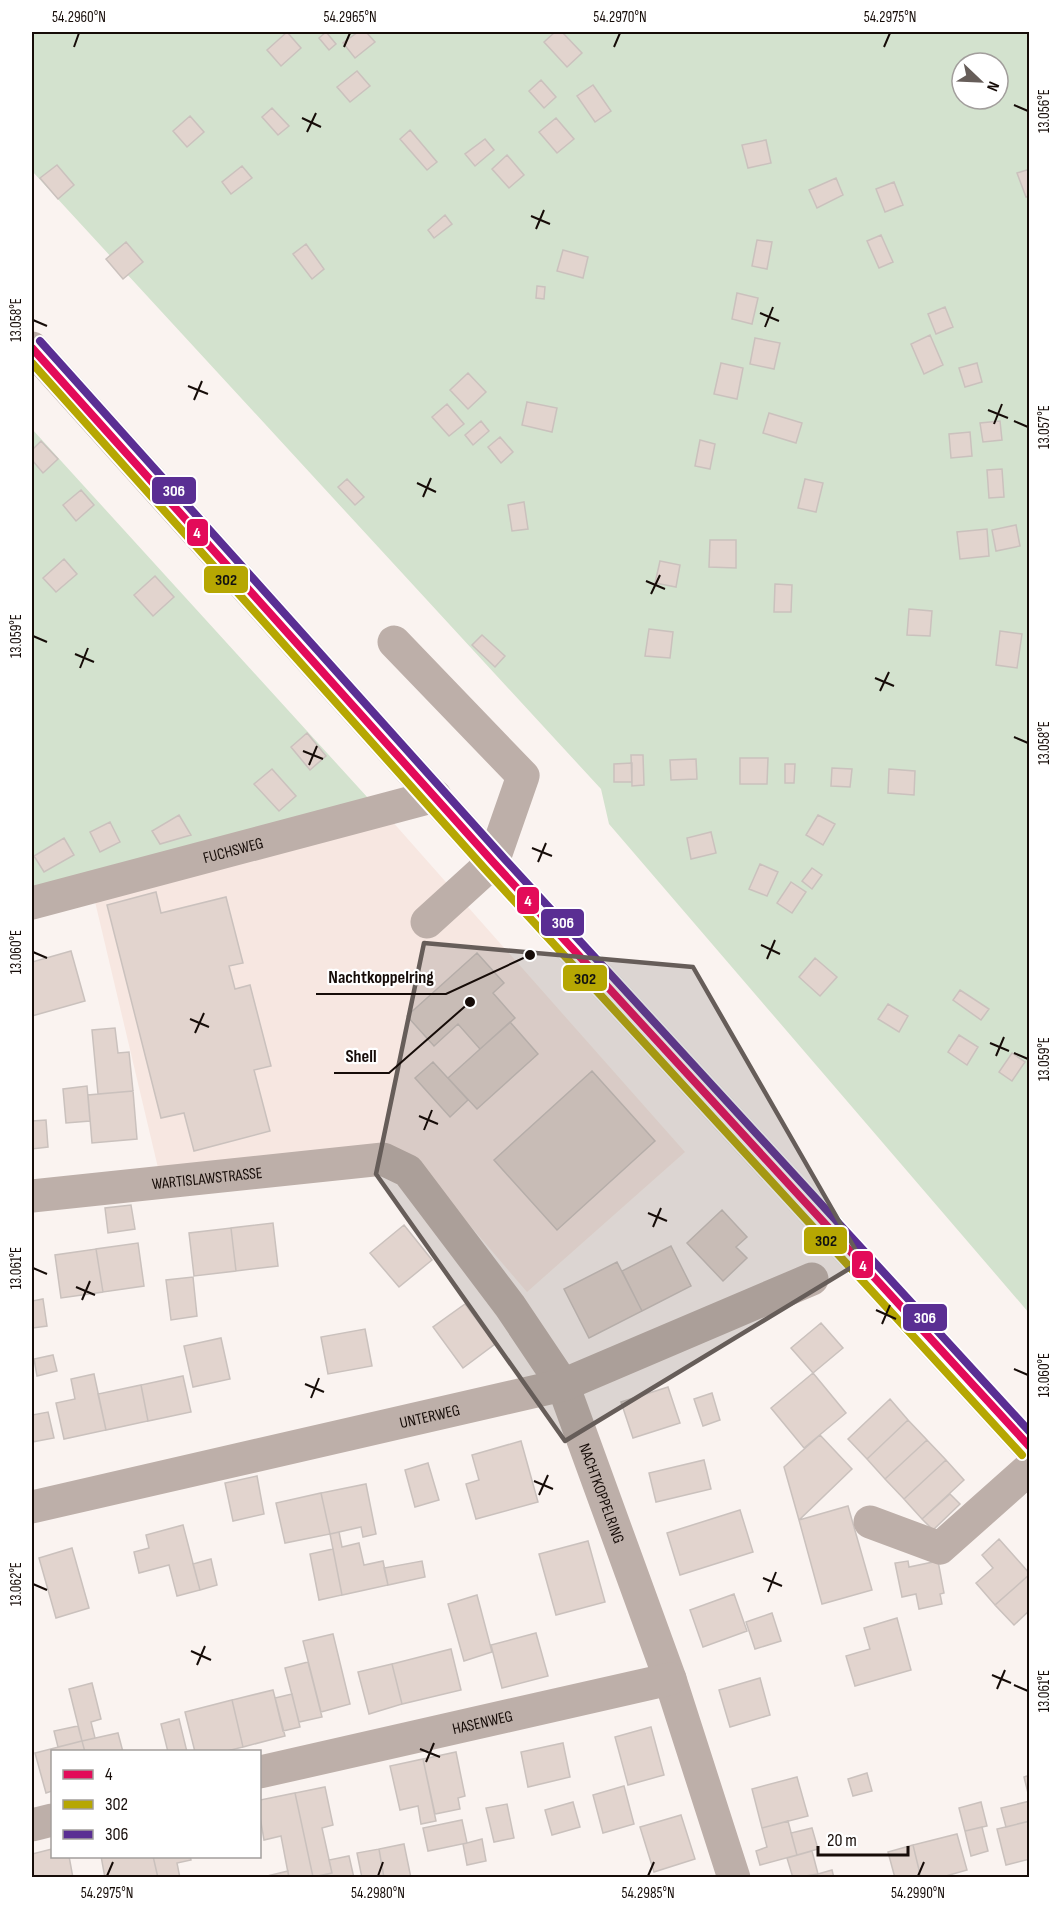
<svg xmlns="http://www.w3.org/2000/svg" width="1061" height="1909" viewBox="0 0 1061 1909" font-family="'Sofia Sans Condensed',sans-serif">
<rect width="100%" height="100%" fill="#faf3f0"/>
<path fill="#f7e7e1" d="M391 820 685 1152 527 1292 413 1159 159 1172 92 889Z"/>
<path fill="#d3e2ce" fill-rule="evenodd" d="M32 32H1029V1313L609 824 601 789 32 171ZM962 63H998V99H962Z
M32 429 368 798 32 903Z"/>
<path fill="#e2d4ce" stroke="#cac1bd" stroke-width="1.5" d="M287 32 301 48 281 66 267 50Z
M326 32 336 44 329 50 319 38Z
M358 32H366L375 42 355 58 343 43Z
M555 32H562L582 53 567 67 544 42Z
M357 71 370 86 350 102 337 87Z
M541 80 556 97 544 108 529 91Z
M593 85 611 111 595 122 577 96Z
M272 108 289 126 278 135 262 117Z
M190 116 204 132 187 147 173 131Z
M556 118 574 139 557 153 539 132Z
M410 130 437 162 427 170 400 139Z
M485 139 494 150 475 166 465 154Z
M766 140 771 163 748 168 742 145Z
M507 155 524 175 509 188 492 169Z
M57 165 74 185 58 199 40 178Z
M242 166 252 178 231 194 222 182Z
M1030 169V196L1026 197 1017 173Z
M836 178 843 195 817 208 809 190Z
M894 182 903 205 885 212 876 189Z
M445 215 452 224 434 238 428 230Z
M881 235 893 262 879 268 867 241Z
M757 240 772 242 767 269 752 266Z
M126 242 143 262 123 279 106 259Z
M306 244 324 269 312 279 293 254Z
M563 250 588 257 583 278 557 271Z
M537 286 545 287 544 299 536 298Z
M737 293 758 298 752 324 732 319Z
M945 307 953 327 936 334 928 314Z
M930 335 943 365 924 374 911 344Z
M755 338 780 343 774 369 750 364Z
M721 363 743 368 737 399 714 394Z
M977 363 982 382 965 387 959 368Z
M468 373 486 392 468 409 450 390Z
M527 402 557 408 552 432 522 425Z
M447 404 464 424 449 436 432 417Z
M769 413 802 423 796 443 763 433Z
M481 421 489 431 473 445 465 435Z
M1000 421 1002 440 983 442 980 423Z
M970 432 972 456 951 458 949 434Z
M500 437 513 452 501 463 488 447Z
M700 440 715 444 710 469 695 466Z
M41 441 58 459 43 473 32 460V450Z
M1002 469 1004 497 989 498 987 470Z
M347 479 364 497 355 505 338 487Z
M805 479 823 483 816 512 798 508Z
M81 490 94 505 76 521 63 505Z
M524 502 528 529 512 531 508 505Z
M1016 525 1020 546 996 551 992 530Z
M987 529 989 556 960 559 957 532Z
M710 540H736V568L709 567Z
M64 559 77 574 56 592 43 578Z
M660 561 680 565 676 587 655 583Z
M155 576 174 597 153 616 134 595Z
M775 584 792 585 791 612H774Z
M909 609 932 611 930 636 907 635Z
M649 629 673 632 670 658 645 656Z
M1000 631 1022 634 1017 668 996 665Z
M482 635 505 656 495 667 472 645Z
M307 733 326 756 310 770 291 747Z
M631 755H643L644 785 632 786Z
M740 758H768L767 784H740Z
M696 759 697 779 671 780 670 760Z
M632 763V782H614V764Z
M785 764H795L794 783H785Z
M832 768 852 769 850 787 831 786Z
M272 769 296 796 279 811 254 784Z
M889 769 915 771 914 795 888 793Z
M179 815 191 835 160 844 152 831Z
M818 815 835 824 823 845 806 835Z
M110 822 120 842 100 852 90 832Z
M711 832 716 853 691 859 687 838Z
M64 838 74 855 44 872 34 856Z
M760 864 778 872 767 896 749 889Z
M812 868 822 875 812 889 802 881Z
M791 882 806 892 792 913 777 903Z
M156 892 161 913 226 897 243 963 229 966 235 989 250 985 271 1066 254 1070 270 1131 194 1151 184 1113 161 1118 107 905Z
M71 951 85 1001 32 1016V962Z
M477 953 504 983 493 993 515 1018 480 1049 458 1024 434 1046 407 1016Z
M815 958 837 977 820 996 799 977Z
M960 990 989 1009 981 1020 953 1000Z
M888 1004 908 1016 899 1032 878 1019Z
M510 1022 538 1054 477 1109 448 1078Z
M115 1028 118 1053 129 1052 133 1091 98 1094 92 1030Z
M959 1035 978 1047 967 1065 948 1052Z
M1012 1053 1025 1062 1012 1081 999 1072Z
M433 1062 468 1100 450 1117 415 1078Z
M592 1071 655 1141 557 1230 494 1160Z
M87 1086 90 1121 66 1123 63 1089Z
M133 1091 137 1139 92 1143 88 1095Z
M46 1120 48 1147 32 1149V1121Z
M131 1205 135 1229 108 1233 105 1208Z
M722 1210 747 1237 736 1247 747 1258 723 1281 687 1243Z
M273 1223 278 1266 236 1271 231 1228Z
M404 1225 432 1260 399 1287 370 1253Z
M231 1228 236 1271 194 1276 189 1233Z
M138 1243 144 1286 103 1292 96 1249Z
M671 1246 691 1286 642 1311 622 1271Z
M96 1249 103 1292 61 1298 55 1255Z
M617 1262 642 1311 589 1338 564 1289Z
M193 1277 197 1316 171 1320 166 1280Z
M43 1299 47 1326 33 1328 32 1301Z
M465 1304 495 1344 463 1368 433 1327Z
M821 1323 843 1348 813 1373 791 1348Z
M365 1329 372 1366 328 1374 321 1337Z
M221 1338 230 1379 193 1387 184 1346Z
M53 1355 57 1371 37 1376 34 1359Z
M813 1373 846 1413 804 1448 771 1408Z
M94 1374 106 1430 64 1439 56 1403 75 1399 71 1379Z
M183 1376 191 1412 148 1421 141 1385Z
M141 1385 148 1421 106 1430 98 1394Z
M668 1387 680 1423 633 1438 621 1402Z
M712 1393 720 1420 703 1426 694 1399Z
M890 1399 908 1420 867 1459 848 1439Z
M48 1412 54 1438 32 1442V1415Z
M908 1420 927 1440 885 1479 867 1459Z
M820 1435 852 1469 799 1520 784 1467Z
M927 1440 946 1460 904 1499 885 1479Z
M521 1441 538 1502 476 1519 466 1484 479 1480 472 1455Z
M704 1460 711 1489 656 1502 649 1473Z
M946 1460 964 1480 922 1519 904 1499Z
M428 1463 439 1500 415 1507 405 1470Z
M257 1476 264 1514 233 1521 225 1483Z
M366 1484 376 1534 363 1537 361 1527 330 1534 321 1493Z
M321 1493 330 1534 285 1543 276 1503Z
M950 1494 960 1504 933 1530 922 1519Z
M848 1506 872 1590 822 1604 799 1520Z
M740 1510 753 1552 680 1575 667 1533Z
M183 1525 200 1590 177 1596 169 1565 139 1573 134 1552 149 1548 146 1535Z
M339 1532 342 1547 359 1543 364 1565 383 1561 388 1585 342 1595 330 1534Z
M999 1539 1030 1574 995 1605 976 1583 993 1568 982 1555Z
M588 1541 605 1602 556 1615 539 1554Z
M72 1548 89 1608 56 1618 39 1558Z
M333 1549 342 1595 319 1600 310 1554Z
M211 1559 217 1585 200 1590 193 1564Z
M422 1561 425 1577 388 1585 384 1568Z
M908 1561 909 1567 938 1561 944 1593 940 1594 942 1604 919 1609 916 1594 902 1597 895 1563Z
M1030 1574V1610L1014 1625 995 1605Z
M734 1594 747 1631 703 1647 690 1610Z
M477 1595 492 1652 464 1661 448 1604Z
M772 1613 781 1641 755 1649 746 1622Z
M897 1618 911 1670 855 1686 846 1656 870 1649 864 1628Z
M536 1633 548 1676 502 1688 491 1645Z
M333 1634 350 1704 321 1712 303 1641Z
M451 1649 461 1690 402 1704 392 1664Z
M308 1662 322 1717 299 1722 285 1668Z
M392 1664 402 1704 369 1714 358 1672Z
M760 1678 770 1715 730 1727 719 1690Z
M92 1683 101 1719 91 1722 95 1738 82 1741 69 1689Z
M273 1690 285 1736 243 1747 232 1700Z
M292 1694 300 1727 283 1731 275 1698Z
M232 1700 243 1747 223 1752H195L185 1712Z
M179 1719 187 1752H168L161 1724Z
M78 1726 82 1741 58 1747 54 1731Z
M651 1727 664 1775 628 1785 615 1737Z
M118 1733 123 1752H85L82 1741Z
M82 1741 85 1752H52V1791L46 1793 35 1753Z
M563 1743 570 1777 528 1787 521 1752Z
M456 1752 465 1796 458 1798 460 1809 435 1814 423 1759Z
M423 1759 436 1821 421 1824 418 1806 400 1810 390 1766Z
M867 1773 872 1791 853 1796 848 1779Z
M1030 1775V1801L1024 1777Z
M797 1777 808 1816 762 1828 752 1789Z
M624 1786 634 1824 603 1833 593 1795Z
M325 1787 333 1825 322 1828 332 1873 313 1877 295 1793Z
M295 1793 313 1877 289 1878 281 1836 264 1840 260 1817V1800Z
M1030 1801V1821L1006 1827 1001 1808Z
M573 1802 580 1827 552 1835 545 1810Z
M981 1802 987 1826 965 1831 959 1808Z
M507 1804 514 1838 494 1842 486 1808Z
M681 1815 695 1859 654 1872 640 1827Z
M462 1820 467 1843 428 1851 423 1828Z
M788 1821 797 1855 760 1865 756 1851 767 1847 762 1828Z
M1030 1821V1859L1006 1865 997 1829Z
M982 1827 988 1851 971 1856 965 1831Z
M812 1828 818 1849 797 1855 791 1833Z
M957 1834 967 1870 939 1878H921L913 1845Z
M482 1839 486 1861 467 1865 463 1844Z
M404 1844 411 1878H384L379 1849Z
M913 1845 921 1878H895L888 1852Z
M52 1849V1856H69L73 1878H32V1854Z
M379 1849 384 1878H362L357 1853Z
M812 1851 818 1874 793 1878 787 1858Z
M101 1856H153L158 1878H105Z
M153 1856H190L191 1860 177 1863 180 1878H158Z
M349 1856 354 1878H313L332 1873 329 1860Z
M832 1870 834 1878H804Z
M288 1871 289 1878H259Z"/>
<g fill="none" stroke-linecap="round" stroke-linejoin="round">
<g stroke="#bdafa9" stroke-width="33">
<path d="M32 348 493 862 1030 1448"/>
<path d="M394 642 523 776 493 862 427 922"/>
<path id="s1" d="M32 903 435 796"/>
<path id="s2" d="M32 1196 383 1159 408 1171 510 1306 563 1385 670 1679 734 1878"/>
<path id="s3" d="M32 1507 563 1385 812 1279"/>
<path d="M870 1522 940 1548 1030 1468"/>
<path id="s4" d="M260 1772 670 1679"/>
<path d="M32 1825 52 1820"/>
</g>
<g stroke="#fff" stroke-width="12">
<path id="bus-1" d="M32 348 493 862 1030 1447"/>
</g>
<g stroke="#fff" stroke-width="12">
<path id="bus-2" d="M32 363 485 869 1022 1455"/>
</g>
<g stroke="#fff" stroke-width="12">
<path id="bus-3" d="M40 341 501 855 1030 1432"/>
</g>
<use href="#bus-1" stroke="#e30b59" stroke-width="8"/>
<use href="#bus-2" stroke="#b6a702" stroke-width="8"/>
<use href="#bus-3" stroke="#5a2e93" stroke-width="8"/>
</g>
<path fill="#665d59" fill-opacity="0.2" stroke="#665d59" stroke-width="4.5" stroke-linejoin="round" d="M424 943 693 967 862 1261 565 1441 376 1174Z"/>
<path fill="none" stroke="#160c08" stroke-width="2" d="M74 47 79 33M344 47 350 33M614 47 620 33M884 47 890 33M1014 105 1028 111M302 118 321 127M307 132 316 113M531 216 550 224M536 229 544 210M760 313 779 321M33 320 47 326M765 327 773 307M188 386 208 394M194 400 202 381M988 410 1008 418M1014 421 1028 427M994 424 1002 404M417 483 436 492M423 497 431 478M646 581 665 589M651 594 660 575M33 636 47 642M75 654 94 662M80 668 88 648M875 678 894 686M880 691 889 672M1014 737 1028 743M303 751 323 759M309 765 317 746M532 848 552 856M538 862 546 843M761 945 780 954M33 952 47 958M767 959 775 940M190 1019 209 1027M195 1033 204 1013M990 1043 1009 1051M1014 1053 1028 1059M996 1056 1004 1037M419 1116 438 1124M424 1130 432 1110M648 1213 667 1221M653 1227 661 1208M33 1268 47 1274M76 1287 95 1295M82 1300 90 1281M876 1310 896 1319M882 1324 890 1305M1014 1369 1028 1375M305 1384 324 1392M311 1398 319 1378M534 1481 553 1489M539 1495 548 1475M763 1578 782 1586M33 1584 47 1590M768 1592 776 1572M191 1651 211 1660M197 1665 205 1646M992 1675 1011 1683M1014 1685 1028 1691M997 1689 1005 1670M420 1749 440 1757M426 1762 434 1743M107 1876 113 1862M378 1876 383 1862M648 1876 654 1862M918 1876 924 1862"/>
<g text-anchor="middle" stroke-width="4.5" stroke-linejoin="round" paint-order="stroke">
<g font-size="16" fill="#160c08" stroke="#fff">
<text dy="6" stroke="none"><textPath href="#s1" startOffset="208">FUCHSWEG</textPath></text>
<text dy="6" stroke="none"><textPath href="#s2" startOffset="176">WARTISLAWSTRASSE</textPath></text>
<text dy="6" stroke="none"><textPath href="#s3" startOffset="408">UNTERWEG</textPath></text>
<text dy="6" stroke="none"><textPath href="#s2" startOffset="760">NACHTKOPPELRING</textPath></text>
<text dy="6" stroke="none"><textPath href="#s4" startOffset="228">HASENWEG</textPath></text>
</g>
</g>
<path fill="none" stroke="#160c08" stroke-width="2" d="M530 955L446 994H316M470 1002L389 1073H334"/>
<g fill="#160c08" stroke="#fff" stroke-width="2">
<circle cx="530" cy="955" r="6"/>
<circle cx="470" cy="1002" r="6"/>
</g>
<g font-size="18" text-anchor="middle" font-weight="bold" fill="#160c08" stroke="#fff" stroke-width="4.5" stroke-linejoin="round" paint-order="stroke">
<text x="381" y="983">Nachtkoppelring</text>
<text x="361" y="1062">Shell</text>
</g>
<g stroke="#fff" stroke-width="2">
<rect x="151" y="476" width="46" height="29" rx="6" fill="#5a2e93"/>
<rect x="186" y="518" width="23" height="29" rx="6" fill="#e30b59"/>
<rect x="203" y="565" width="46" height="29" rx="6" fill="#b6a702"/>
<rect x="516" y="886" width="24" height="29" rx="6" fill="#e30b59"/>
<rect x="540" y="908" width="45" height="29" rx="6" fill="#5a2e93"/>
<rect x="562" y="964" width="46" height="28" rx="6" fill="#b6a702"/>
<rect x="803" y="1226" width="45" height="29" rx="6" fill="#b6a702"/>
<rect x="851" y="1250" width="23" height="29" rx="6" fill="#e30b59"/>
<rect x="902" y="1303" width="46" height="29" rx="6" fill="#5a2e93"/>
</g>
<g font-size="16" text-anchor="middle" font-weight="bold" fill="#fff">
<text x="174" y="496">306</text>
<text x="197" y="538">4</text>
<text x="528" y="906">4</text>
<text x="563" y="928">306</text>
<text x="863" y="1271">4</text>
<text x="925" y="1323">306</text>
</g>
<g font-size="16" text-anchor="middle" font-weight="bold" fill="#111">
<text x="226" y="585">302</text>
<text x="585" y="984">302</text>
<text x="826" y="1246">302</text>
</g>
<rect width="1061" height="1909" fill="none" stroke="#ffffff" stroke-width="66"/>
<rect x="51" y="1750" width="210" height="108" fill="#ffffff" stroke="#a29e9c" stroke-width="1.5"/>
<rect x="63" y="1770" width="30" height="9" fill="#e30b59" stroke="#a29e9c" stroke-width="1.5"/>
<text x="105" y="1780" font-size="18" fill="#160c08">4</text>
<rect x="63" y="1800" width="30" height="9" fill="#b6a702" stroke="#a29e9c" stroke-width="1.5"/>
<text x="105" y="1810" font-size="18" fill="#160c08">302</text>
<rect x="63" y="1830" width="30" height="9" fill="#5a2e93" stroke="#a29e9c" stroke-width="1.5"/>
<text x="105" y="1840" font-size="18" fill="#160c08">306</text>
<g transform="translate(980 81) rotate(113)"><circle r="28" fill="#ffffff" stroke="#a29e9c" stroke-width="1.5"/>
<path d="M0-4.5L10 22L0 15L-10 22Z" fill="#665d59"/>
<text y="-9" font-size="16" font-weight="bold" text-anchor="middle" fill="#160c08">N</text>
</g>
<path d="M818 1846v9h90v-9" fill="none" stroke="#160c08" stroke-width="3"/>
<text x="827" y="1846" font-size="18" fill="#160c08" stroke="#ffffff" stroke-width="4.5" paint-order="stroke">20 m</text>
<rect x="33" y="33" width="995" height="1843" fill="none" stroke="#160c08" stroke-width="2"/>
<g font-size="15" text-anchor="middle" fill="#160c08">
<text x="79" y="22">54.2960°N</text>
<text x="350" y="22">54.2965°N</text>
<text x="620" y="22">54.2970°N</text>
<text x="890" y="22">54.2975°N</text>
<text transform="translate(1044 111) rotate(-90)" y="5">13.056°E</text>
<text transform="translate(16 320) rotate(-90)" y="5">13.058°E</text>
<text transform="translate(1044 427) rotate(-90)" y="5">13.057°E</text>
<text transform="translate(16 636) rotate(-90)" y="5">13.059°E</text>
<text transform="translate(1044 743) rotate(-90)" y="5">13.058°E</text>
<text transform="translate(16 952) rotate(-90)" y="5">13.060°E</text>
<text transform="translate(1044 1059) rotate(-90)" y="5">13.059°E</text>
<text transform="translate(16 1268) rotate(-90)" y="5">13.061°E</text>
<text transform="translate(1044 1375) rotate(-90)" y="5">13.060°E</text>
<text transform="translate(16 1584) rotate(-90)" y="5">13.062°E</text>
<text transform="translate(1044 1691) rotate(-90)" y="5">13.061°E</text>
<text x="107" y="1898">54.2975°N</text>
<text x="378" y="1898">54.2980°N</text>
<text x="648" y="1898">54.2985°N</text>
<text x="918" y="1898">54.2990°N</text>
</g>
</svg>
